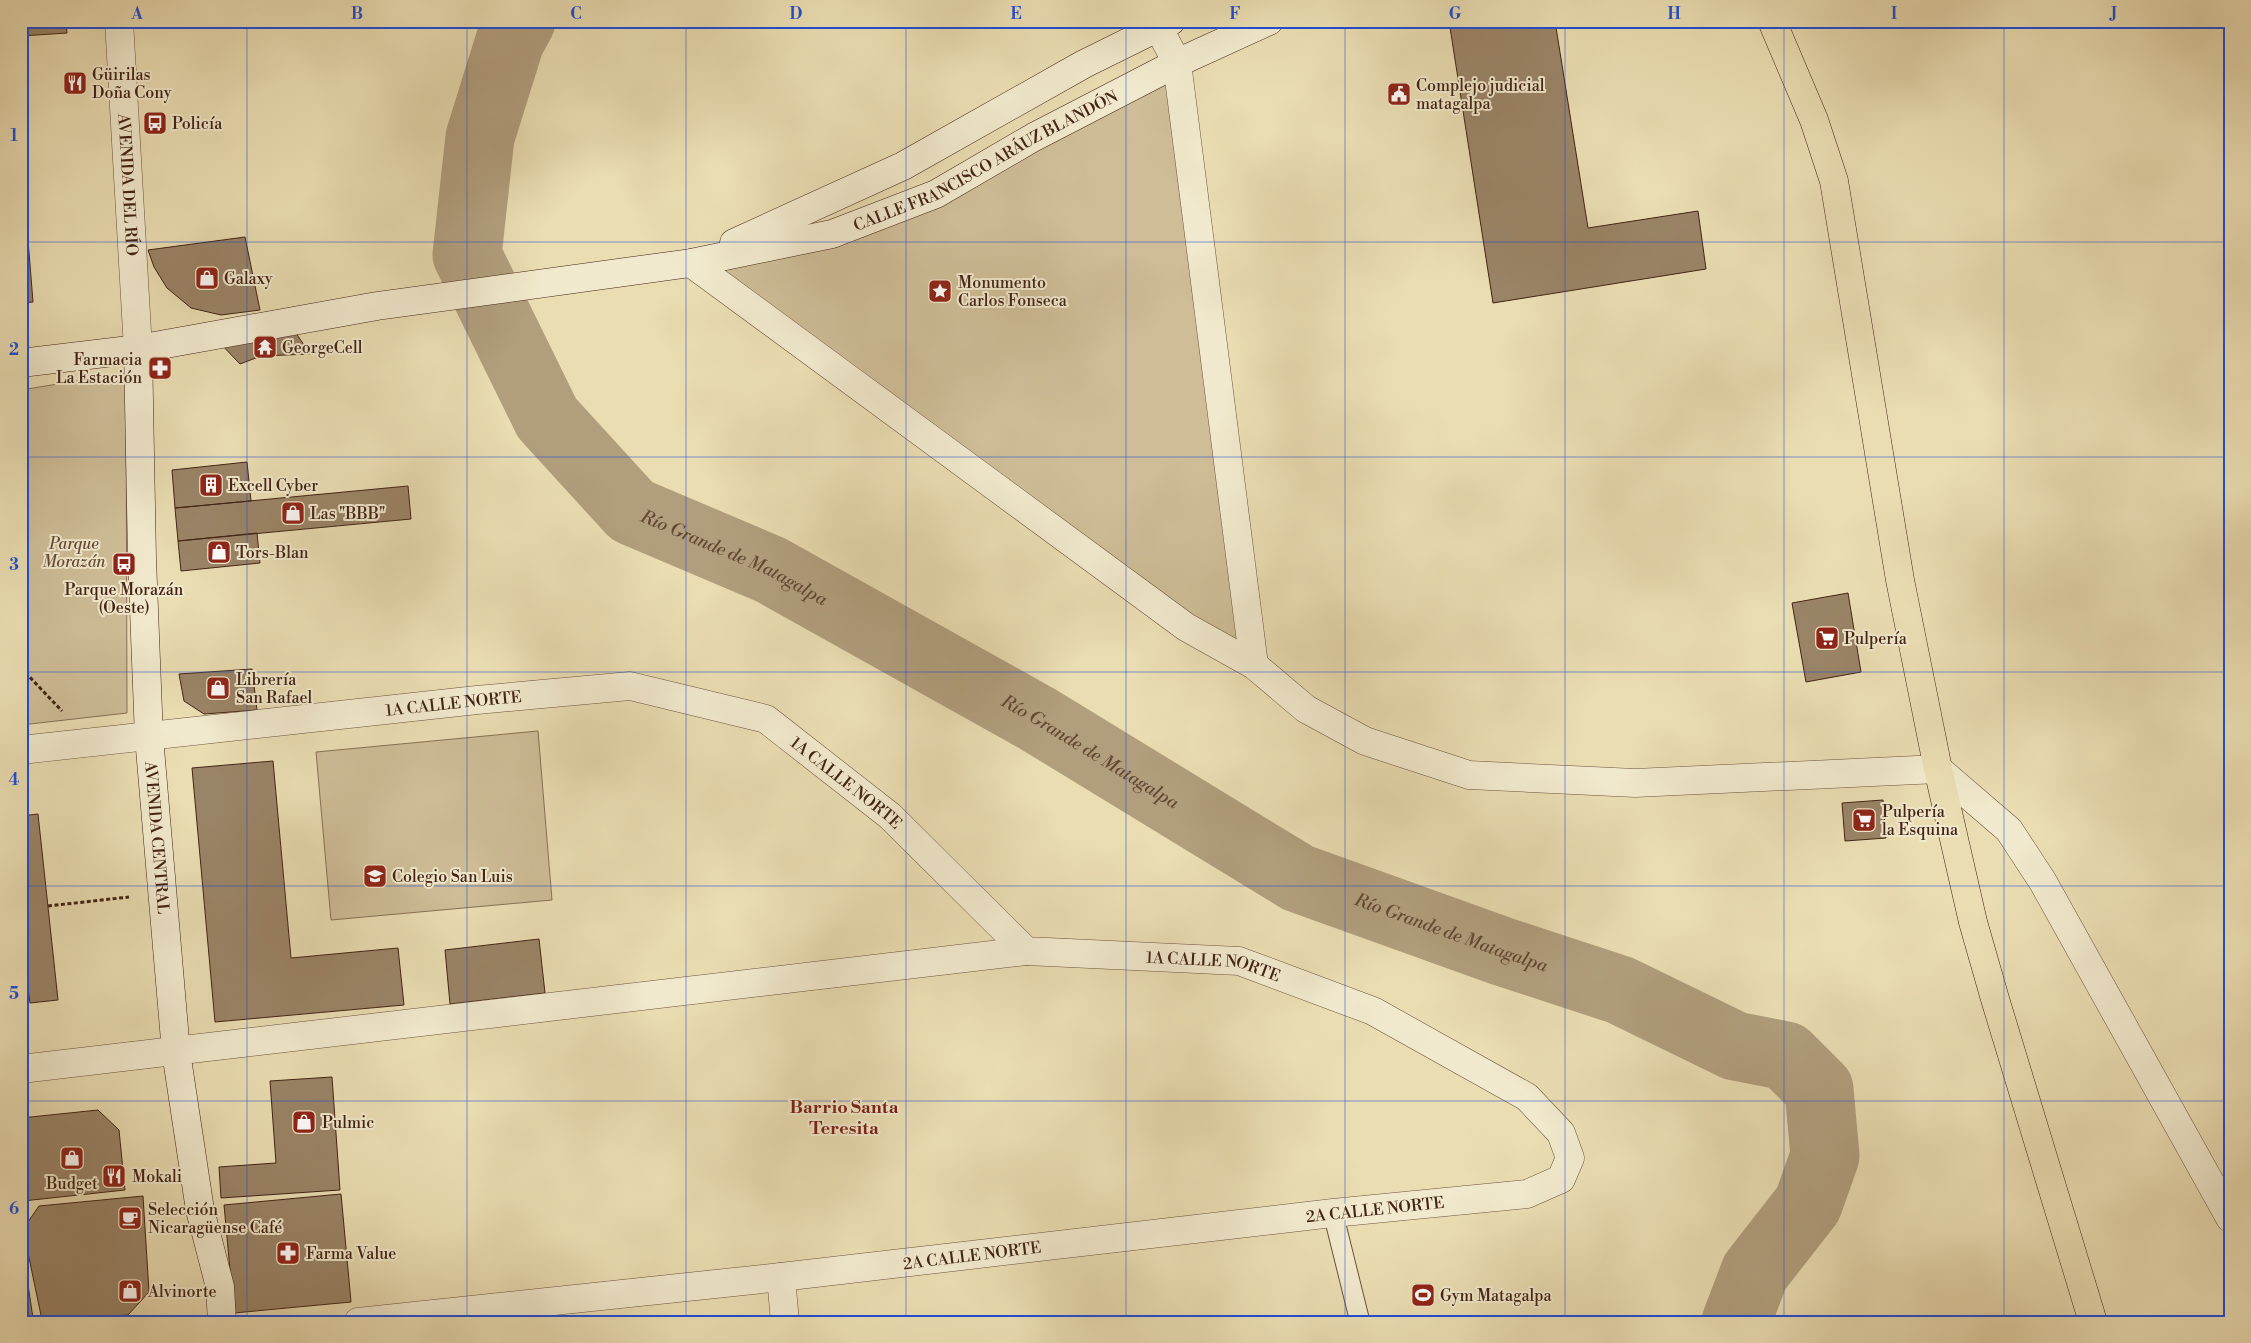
<svg xmlns="http://www.w3.org/2000/svg" width="2251" height="1343" viewBox="0 0 2251 1343" font-family="'Libre Bodoni',serif">
<rect width="100%" height="100%" fill="#eaddb2"/>
<filter id="stains"><feTurbulence type="fractalNoise" baseFrequency=".004" numOctaves="4"/><feColorMatrix values="0 0 0 0 .2 0 0 0 0 .09 0 0 0 0 .02 0 0 0 .5 -.17"/></filter>
<radialGradient id="worn" r=".72"><stop offset=".6" stop-color="#630" stop-opacity="0"/><stop offset="1" stop-color="#630" stop-opacity=".3"/></radialGradient>
<path fill="#cebd97" stroke="#887056" d="M1177 63 1254 665 691 263 832 234Z
M126 373 127 713 21 725V390Z
M538 731 552 900 331 920 316 752Z"/>
<g fill="none" stroke-linecap="round" stroke-linejoin="round">
<path stroke="#b19e7d" stroke-width="69" id="s1" d="M521 21 510 41 480 137 467 255 547 418 632 511 771 570 1036 718 1298 878 1501 951 1620 990 1735 1046 1786 1056 1819 1089 1825 1156 1808 1204 1755 1272 1736 1322"/>
</g>
<path fill="#9a8467" stroke="#432315" d="M21 21H66L67 33 21 36Z
M1449 21H1555L1588 228 1698 211 1706 269 1493 303Z
M21 190H24L33 302 21 303Z
M245 237 260 310 221 315 191 308 167 288 154 267 148 250Z
M292 327 310 354 261 356 240 364 217 340Z
M247 462 251 501 175 508 172 470Z
M408 486 411 519 178 541 175 508Z
M257 533 260 563 181 571 178 541Z
M1848 593 1861 672 1806 682 1792 603Z
M252 669 257 710 204 714 184 701 179 674Z
M273 761 291 958 398 948 404 1005 215 1022 192 768Z
M1883 800 1886 838 1845 841 1842 803Z
M38 814 58 1000 30 1003 27 980H21V816Z
M539 939 545 993 450 1004 445 950Z
M332 1077 340 1190 221 1198 219 1167 276 1163 270 1081Z
M98 1110 119 1130 125 1190 23 1201 21 1118Z
M341 1194 351 1302 234 1313 224 1205Z
M143 1196 149 1292 128 1315 42 1320 23 1229 39 1206Z
M21 1238 33 1318 21 1320Z"/>
<g fill="none" stroke-linecap="round" stroke-linejoin="round">
<g stroke="#6d523c" stroke-width="21">
<path id="lane" d="M1333 1213 1360 1322"/>
</g>
<g stroke="#6d523c" stroke-width="29">
<g id="street">
<path id="s2" d="M119 21 138 349"/>
<path d="M1155 21 1177 63 1254 665"/>
<path d="M691 263 1186 627 1254 665 1306 709 1365 741 1469 775 1635 783 1938 769 2009 830 2043 882 2230 1218"/>
<path id="s3" d="M21 750 477 700 630 686 766 719 890 816 1026 951 1239 961 1373 1011 1527 1097 1561 1133 1570 1158 1561 1179 1527 1194 1333 1213 781 1277 358 1322"/>
<path d="M21 1069 1026 951"/>
<path d="M781 1277 785 1322"/>
</g>
</g>
<g stroke="#432315" stroke-width="29">
<g id="secondary">
<path d="M734 243 903 166 1084 64 1171 21"/>
<path id="s4" d="M138 349 142 559 149 737 176 1052 200 1210 220 1287 222 1322"/>
<path id="s5" d="M21 363 138 349 377 306 691 263 832 234 936 194 1034 137 1177 63 1269 21"/>
</g>
</g>
<g stroke="#432315" stroke-width="29">
<path id="primary" d="M1772 21 1814 120 1834 181 1900 580 1938 769 1973 922 1995 999 2093 1322"/>
</g>
<path stroke="#432315" stroke-width="3" stroke-dasharray="4 2.5" stroke-linecap="butt" d="M21 668 62 711
M48 906 129 897"/>
<use href="#lane" stroke="#f1e9cd" stroke-width="19"/>
<use href="#street" stroke="#f1e9cd" stroke-width="28"/>
<use href="#secondary" stroke="#f1e9cd" stroke-width="28"/>
<use href="#primary" stroke="#eaddb2" stroke-width="28"/>
</g>
<path fill="none" stroke="#1d4ed8" stroke-width="1" stroke-opacity="0.55" d="M247 21V1322M467 21V1322M686 21V1322M906 21V1322M1126 21V1322M1345 21V1322M1565 21V1322M1784 21V1322M2004 21V1322M21 242H2230M21 457H2230M21 672H2230M21 886H2230M21 1101H2230"/>
<defs>
<g id="restaurant-square" transform="scale(1.25)"><rect x="-9" y="-9" width="18" height="18" rx="4" fill="#8f2418" stroke="#f1e9cd"/><path d="M-5-6h1v4h1v-4h1v4h1v-4h1v5L-1.5 .5V6h-2V.5L-5-1ZM5-6V6H3V1.5H1.5Q1.5-4 5-6Z" fill="#fff"/></g>
<g id="civic-square" transform="scale(1.25)"><rect x="-9" y="-9" width="18" height="18" rx="4" fill="#8f2418" stroke="#f1e9cd"/><path d="M-.6-6.5H3V-4.5H.6V-3L4-1V1h2V6H-6V1h2V-1L-.6-3ZM-1.2 2.5V6h2.4V2.5Z" fill="#fff"/></g>
<g id="bus-square" transform="scale(1.25)"><rect x="-9" y="-9" width="18" height="18" rx="4" fill="#8f2418" stroke="#f1e9cd"/><path d="M-5-6H5V4H4V6H2V4H-2V6H-4V4H-5ZM-3.5-4V0h7V-4ZM-3.5 1.2v1.5H-2V1.2ZM2 1.2v1.5H3.5V1.2Z" fill="#fff"/></g>
<g id="shop-square" transform="scale(1.25)"><rect x="-9" y="-9" width="18" height="18" rx="4" fill="#8f2418" stroke="#f1e9cd"/><path d="M-5-2.5h2.3a2.7 3.5 0 0 1 5.4 0H5L5.5 6h-11ZM-1.5-2.5h3a1.5 2.3 0 0 0-3 0Z" fill="#fff"/></g>
<g id="sight-square" transform="scale(1.25)"><rect x="-9" y="-9" width="18" height="18" rx="4" fill="#8f2418" stroke="#f1e9cd"/><path d="M0-6L1.8-2.2L6-1.7L2.9 1.2L3.7 5.4L0 3.3L-3.7 5.4L-2.9 1.2L-6-1.7L-1.8-2.2Z" fill="#fff"/></g>
<g id="temple-square" transform="scale(1.25)"><rect x="-9" y="-9" width="18" height="18" rx="4" fill="#8f2418" stroke="#f1e9cd"/><path d="M0-6L5-2H3V0L6.5 2.5H4V6H1.5V3h-3V6H-4V2.5H-6.5L-3 0V-2H-5Z" fill="#fff"/></g>
<g id="pharmacy-square" transform="scale(1.25)"><rect x="-9" y="-9" width="18" height="18" rx="4" fill="#8f2418" stroke="#f1e9cd"/><path d="M-2-6h4v4h4v4h-4v4h-4v-4h-4v-4h4Z" fill="#fff"/></g>
<g id="building-square" transform="scale(1.25)"><rect x="-9" y="-9" width="18" height="18" rx="4" fill="#8f2418" stroke="#f1e9cd"/><path d="M-4-6H4V6H1V3H-1V6H-4ZM-2.5-4.3h1.7v1.8h-1.7ZM.8-4.3h1.7v1.8H.8ZM-2.5-1h1.7V.8h-1.7ZM.8-1h1.7V.8H.8Z" fill="#fff"/></g>
<g id="supermarket-square" transform="scale(1.25)"><rect x="-9" y="-9" width="18" height="18" rx="4" fill="#8f2418" stroke="#f1e9cd"/><path d="M-6-5.5h2.5l.6 2H6L4.5 2H-2.5L-4.4-4H-6ZM-1.5 3.2a1.3 1.3 0 1 0 .1 0ZM3 3.2a1.3 1.3 0 1 0 .1 0Z" fill="#fff"/></g>
<g id="school-square" transform="scale(1.25)"><rect x="-9" y="-9" width="18" height="18" rx="4" fill="#8f2418" stroke="#f1e9cd"/><path d="M0-5L7-2L0 1L-7-2ZM-4 1L0 2.5L4 1V4Q0 6-4 4Z" fill="#fff"/></g>
<g id="cafe-square" transform="scale(1.25)"><rect x="-9" y="-9" width="18" height="18" rx="4" fill="#8f2418" stroke="#f1e9cd"/><path d="M-5.5-4.5H6V0H3Q3 3.5 0 3.5H-2.5Q-5.5 3.5-5.5 0ZM3-3.2v2h1.7v-2ZM-6 4.5H4V6H-6Z" fill="#fff"/></g>
<g id="stadium-square" transform="scale(1.25)"><rect x="-9" y="-9" width="18" height="18" rx="4" fill="#8f2418" stroke="#f1e9cd"/><path d="M0-5a6.5 5 0 1 0 0 10a6.5 5 0 1 0 0-10ZM-3.5-1.8h7v3.6h-7Z" fill="#fff"/></g>
</defs>
<g fill-rule="evenodd">
<use href="#restaurant-square" x="75" y="83"/>
<use href="#civic-square" x="1399" y="94"/>
<use href="#bus-square" x="155" y="123"/>
<use href="#shop-square" x="207" y="278"/>
<use href="#sight-square" x="940" y="291"/>
<use href="#temple-square" x="265" y="347"/>
<use href="#pharmacy-square" x="160" y="368"/>
<use href="#building-square" x="211" y="485"/>
<use href="#shop-square" x="293" y="513"/>
<use href="#shop-square" x="219" y="552"/>
<use href="#bus-square" x="124" y="564"/>
<use href="#supermarket-square" x="1827" y="638"/>
<use href="#shop-square" x="218" y="688"/>
<use href="#supermarket-square" x="1864" y="820"/>
<use href="#school-square" x="375" y="876"/>
<use href="#shop-square" x="304" y="1122"/>
<use href="#shop-square" x="72" y="1158"/>
<use href="#restaurant-square" x="114" y="1176"/>
<use href="#cafe-square" x="130" y="1218"/>
<use href="#pharmacy-square" x="288" y="1253"/>
<use href="#shop-square" x="130" y="1291"/>
<use href="#stadium-square" x="1423" y="1295"/>
</g>
<g text-anchor="middle" stroke-width="4" stroke-linejoin="round" paint-order="stroke">
<g font-size="16" fill="#432315" stroke="#f1e9cd" text-anchor="start">
<text x="92" y="80">Güirilas<tspan x="92" dy="18">Doña Cony</tspan></text>
<text x="1416" y="91">Complejo judicial<tspan x="1416" dy="18">matagalpa</tspan></text>
<text x="172" y="129">Policía</text>
<text x="224" y="284">Galaxy</text>
<text x="958" y="288">Monumento<tspan x="958" dy="18">Carlos Fonseca</tspan></text>
<text x="282" y="353">GeorgeCell</text>
<text x="142" y="365" text-anchor="end">Farmacia<tspan x="142" dy="18">La Estación</tspan></text>
<text x="228" y="491">Excell Cyber</text>
<text x="310" y="519">Las "BBB"</text>
<text x="236" y="558">Tors-Blan</text>
<text x="124" y="595" text-anchor="middle">Parque Morazán<tspan x="124" dy="18">(Oeste)</tspan></text>
<text x="1844" y="644">Pulpería</text>
<text x="236" y="685">Librería<tspan x="236" dy="18">San Rafael</tspan></text>
<text x="1882" y="817">Pulpería<tspan x="1882" dy="18">la Esquina</tspan></text>
<text x="392" y="882">Colegio San Luis</text>
<text x="322" y="1128">Pulmic</text>
<text x="132" y="1182">Mokali</text>
<text x="72" y="1189" text-anchor="middle">Budget</text>
<text x="148" y="1215">Selección<tspan x="148" dy="18">Nicaragüense Café</tspan></text>
<text x="306" y="1259">Farma Value</text>
<text x="148" y="1297">Alvinorte</text>
<text x="1440" y="1301">Gym Matagalpa</text>
</g>
<g font-size="16" fill="#432315" stroke="#f1e9cd">
<text dy="6" stroke="none"><textPath href="#s5" startOffset="992">CALLE FRANCISCO ARÁUZ BLANDÓN</textPath></text>
<text dy="6" stroke="none"><textPath href="#s2" startOffset="164">AVENIDA DEL RÍO</textPath></text>
<text dy="6" stroke="none"><textPath href="#s3" startOffset="435">1A CALLE NORTE</textPath></text>
<text dy="6" stroke="none"><textPath href="#s3" startOffset="855">1A CALLE NORTE</textPath></text>
<text dy="6" stroke="none"><textPath href="#s4" startOffset="489">AVENIDA CENTRAL</textPath></text>
<text dy="6" stroke="none"><textPath href="#s3" startOffset="1290">1A CALLE NORTE</textPath></text>
<text transform="translate(1375 1209) rotate(-6)" y="6">2A CALLE NORTE</text>
<text transform="translate(972 1255) rotate(-7)" y="6">2A CALLE NORTE</text>
</g>
<g font-size="16" font-style="italic" fill="#664a36" stroke="#f1e9cd">
<text x="74" y="549">Parque<tspan x="74" dy="18">Morazán</tspan></text>
</g>
<g font-size="18" font-style="italic" fill="#644834" stroke="#f1e9cd">
<text dy="6" stroke="none"><textPath href="#s1" startOffset="662">Río Grande de Matagalpa</textPath></text>
<text dy="6" stroke="none"><textPath href="#s1" startOffset="1068">Río Grande de Matagalpa</textPath></text>
<text dy="6" stroke="none"><textPath href="#s1" startOffset="1474">Río Grande de Matagalpa</textPath></text>
</g>
<g font-size="18" font-weight="bold" fill="#7a1f14" stroke="#f1e9cd">
<text x="844" y="1113">Barrio Santa<tspan x="844" dy="21">Teresita</tspan></text>
</g>
</g>
<rect width="2251" height="1343" fill="none" stroke="#eaddb2" stroke-width="55"/>
<rect x="28" y="28" width="2196" height="1288" fill="none" stroke="#1d4ed8" stroke-width="2"/>
<g font-size="16" text-anchor="middle" font-weight="bold" fill="#1d4ed8">
<text x="137" y="19">A</text>
<text x="357" y="19">B</text>
<text x="576" y="19">C</text>
<text x="796" y="19">D</text>
<text x="1016" y="19">E</text>
<text x="1235" y="19">F</text>
<text x="1455" y="19">G</text>
<text x="1674" y="19">H</text>
<text x="1894" y="19">I</text>
<text x="2114" y="19">J</text>
<text x="14" y="141">1</text>
<text x="14" y="355">2</text>
<text x="14" y="570">3</text>
<text x="14" y="785">4</text>
<text x="14" y="999">5</text>
<text x="14" y="1214">6</text>
</g>
<rect width="100%" height="100%" filter="url(#stains)"/>
<rect width="100%" height="100%" fill="url(#worn)"/>
</svg>
